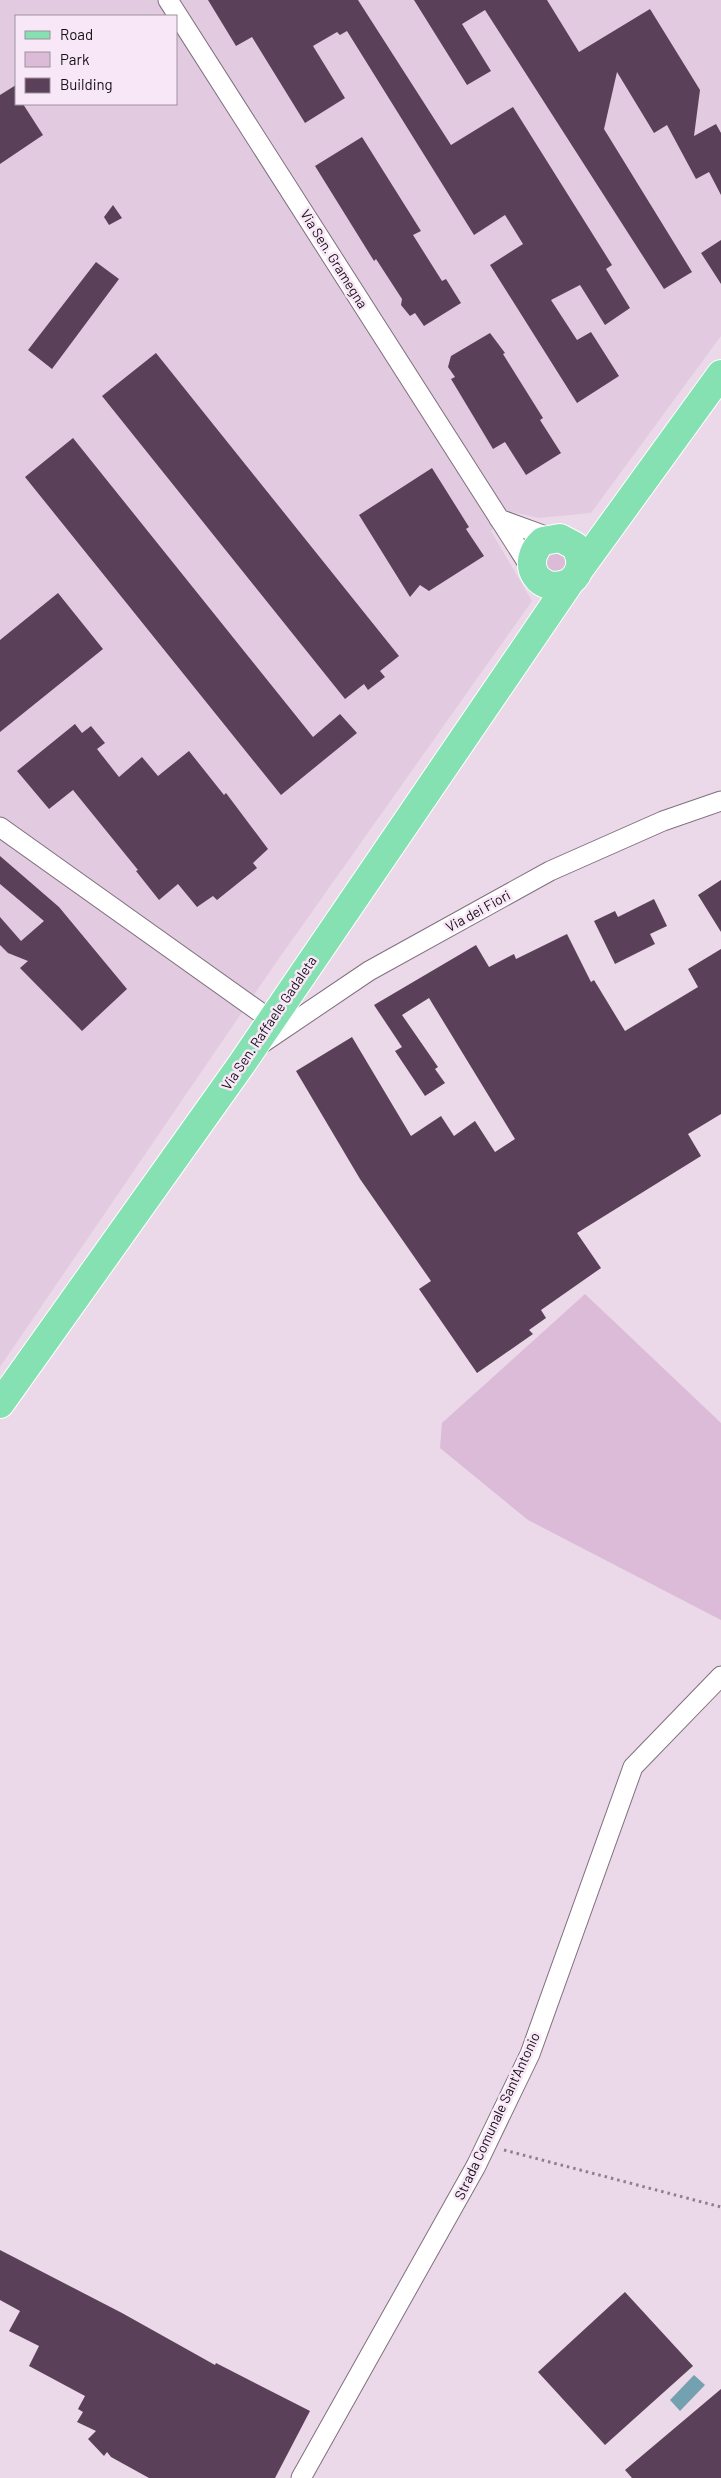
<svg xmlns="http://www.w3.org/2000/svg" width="721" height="2478" viewBox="0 0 721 2478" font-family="Barlow,sans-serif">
<rect width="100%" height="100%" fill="#ebd9e9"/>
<path fill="#e2cbe0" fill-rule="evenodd" d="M0 0H721V336L591 513 539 518 512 512 491 531 532 601 273 967 0 1367ZM16 16H176V104H16Z"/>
<path fill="#dbbbd8" d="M567 547 568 570 547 574 540 554Z
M585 1294 721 1423V1620L528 1520 440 1448 442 1423Z"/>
<path fill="#73a1af" d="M694 2375 705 2385 680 2411 670 2400Z"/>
<path fill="#5b4059" d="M208 0H358L451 145 513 107 612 265 606 269 630 308 605 325 580 285 551 300 577 340 591 332 619 376 577 403 490 265 523 244 505 215 474 235 347 31 340 35 337 32 313 46 345 98 305 123 252 37 236 46Z
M414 0H547L579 52 650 9 700 90 694 136 716 124 721 133V195L709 172 696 179 667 125 654 133 617 72 604 129 692 272 664 289 485 10 462 24 491 71 467 85Z
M16 85V104H23L43 135 0 164V95Z
M362 137 421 231 413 235 442 281 446 279 461 303 424 326 415 313 410 316 401 305 402 299 376 259 374 261 315 166Z
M113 205 122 218 109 225 104 217Z
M721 240V284L701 253Z
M96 262 119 279 52 369 28 350Z
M490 333 505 353 503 354 543 418 540 420 561 453 526 475 505 442 493 449 451 379 455 377 448 367 451 356Z
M156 353 399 656 380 671 385 677 368 690 364 684 345 699 102 396Z
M73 438 313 737 340 714 357 733 281 795 25 477Z
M432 468 469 527 466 529 484 556 429 591 420 585 410 597 359 515Z
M58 593 103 649 0 732V640Z
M75 724 82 733 91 726 105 743 97 749 119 777 142 757 158 776 189 751 224 795 226 793 268 849 253 863 257 868 217 900 213 896 197 907 178 884 159 900 136 871 138 870 73 790 49 809 17 771Z
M0 856 59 907 127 989 82 1031 20 968 28 961 8 953 0 945V917L21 941 44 921 0 884Z
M721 880V932L698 895Z
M654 899 667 926 650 934 655 944 615 964 594 921 615 911 618 917Z
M567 934 591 982 594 980 625 1031 698 987 688 969 721 949V1114L688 1134 701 1156 577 1233 601 1268 541 1310 546 1318 529 1330 533 1334 477 1373 419 1289 431 1281 360 1179 296 1071 352 1037 411 1136 441 1116 454 1136 475 1121 495 1152 515 1139 429 998 402 1015 438 1067 435 1069 445 1083 425 1096 395 1051 402 1047 374 1005 476 945 489 967 514 954 516 959Z
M0 2250 122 2313 215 2365 216 2363 310 2411 275 2478H149L111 2457 107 2452 104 2456 88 2439 96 2431 77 2422 83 2412 78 2409 85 2396 29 2366 39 2346 9 2331 20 2311 0 2300Z
M625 2292 693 2366 605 2445 538 2372Z
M721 2389V2478H632L625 2470Z"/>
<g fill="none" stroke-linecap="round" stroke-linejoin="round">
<g stroke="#80707e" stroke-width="21">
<path id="street" d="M168 0 532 570
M499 519 551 538
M0 827 271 1020
M261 1044 369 971 550 871 663 821 721 801
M301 2478 476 2166 530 2054 633 1767 721 1676"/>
</g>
<g stroke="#fff" stroke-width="30">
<path id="primary" d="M579 570 721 374
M0 1404 241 1065 570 582C582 572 583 560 575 546L560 538 543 541C518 563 539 597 570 582"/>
</g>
<path stroke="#8c808b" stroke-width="3" stroke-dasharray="2.5 4" stroke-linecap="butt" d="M504 2150 721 2207"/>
<use href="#street" stroke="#fff" stroke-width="19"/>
<use href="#primary" stroke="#85e0b2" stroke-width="28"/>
</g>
<g text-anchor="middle" stroke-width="5" stroke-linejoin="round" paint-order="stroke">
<g font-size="14" fill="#151015" stroke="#f8e7f7">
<text transform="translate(334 259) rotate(58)" y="5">Via Sen. Gramegna</text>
<text transform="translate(478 911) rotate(-29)" y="5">Via dei Fiori</text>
<text transform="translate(269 1023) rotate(-56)" y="5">Via Sen. Raffaele Gadaleta</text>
<text transform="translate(497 2116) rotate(-65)" y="5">Strada Comunale Sant'Antonio</text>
</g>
</g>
<rect x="15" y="15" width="162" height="90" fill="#f8e7f7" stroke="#9d919d"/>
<rect x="25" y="31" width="25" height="8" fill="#85e0b2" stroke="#9d919d"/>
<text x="60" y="40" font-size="15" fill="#151015">Road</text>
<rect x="25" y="52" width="25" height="15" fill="#dbbbd8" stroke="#9d919d"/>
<text x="60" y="65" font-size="15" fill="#151015">Park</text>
<rect x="25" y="78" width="25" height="15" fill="#5b4059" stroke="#9d919d"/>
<text x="60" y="90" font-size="15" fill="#151015">Building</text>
</svg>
